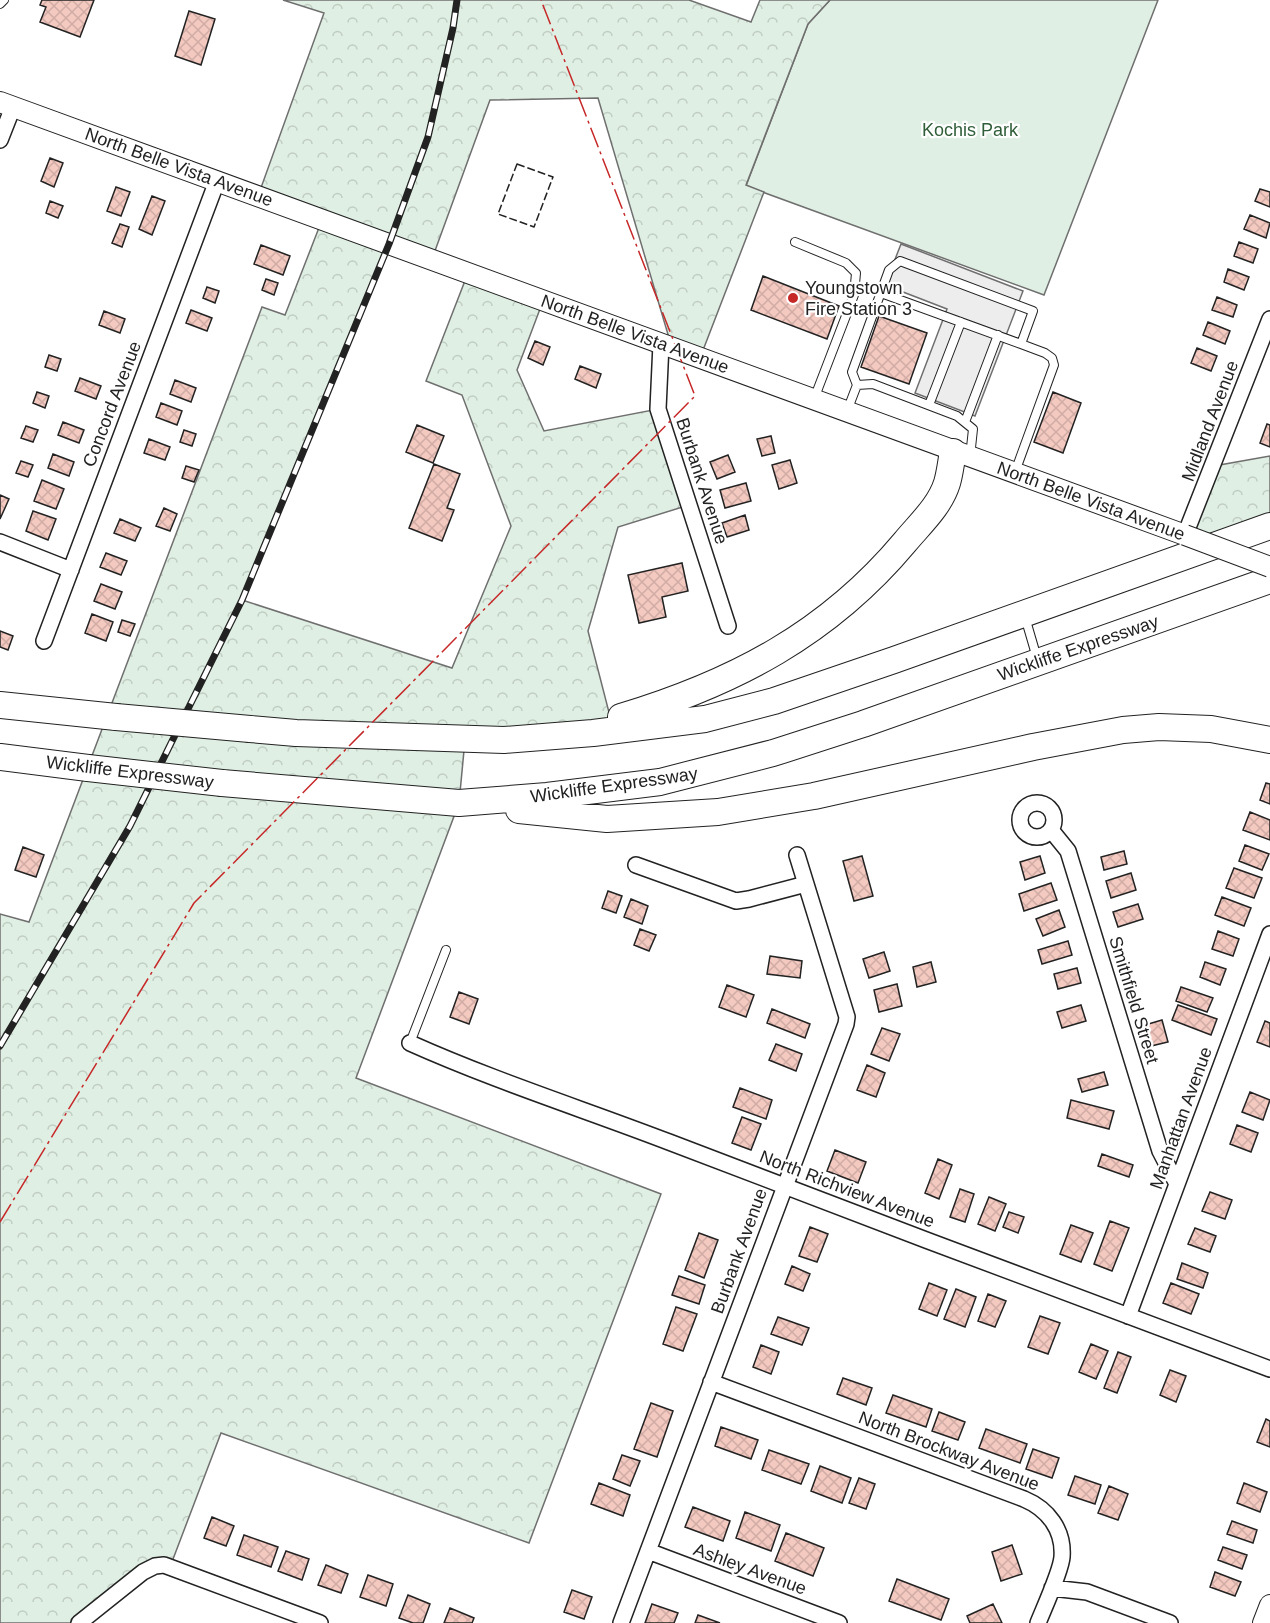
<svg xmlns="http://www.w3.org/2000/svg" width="1270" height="1623" viewBox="0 0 1270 1623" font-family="Arial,sans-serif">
<defs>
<pattern id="forest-crowns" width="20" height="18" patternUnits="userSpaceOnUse" patternTransform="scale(1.5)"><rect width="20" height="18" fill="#e0efe3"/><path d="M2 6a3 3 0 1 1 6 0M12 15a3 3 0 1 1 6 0" fill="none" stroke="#c0cdc2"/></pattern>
<pattern id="building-cross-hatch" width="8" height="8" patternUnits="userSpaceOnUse" patternTransform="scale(1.5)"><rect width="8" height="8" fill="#f3c9c0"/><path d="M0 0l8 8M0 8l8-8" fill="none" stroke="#d0aca5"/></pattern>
</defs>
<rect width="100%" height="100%" fill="#fff"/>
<path fill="#e0efe3" stroke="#6f6f6f" stroke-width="1.5" d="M830 0H1158L1044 295 746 186 808 24Z"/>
<path fill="url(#forest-crowns)" stroke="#6f6f6f" stroke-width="1.5" d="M283 0H689L751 22 760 0H830L808 24 746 185 764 192 700 358 672 348 598 98 490 100 432 259 389 245 242 600 452 668 511 526 462 395 426 381 468 273 543 301 517 370 544 431 658 409 689 505 618 527 588 631 611 720 465 740 459 803 356 1078 661 1194 529 1543 221 1433 170 1567 164 1565 79 1623H0V914L29 922 262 307 285 315 322 220 258 196 324 13Z
M1270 456V526L1211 547 1185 535 1214 466Z"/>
<path fill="#ededed" stroke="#6f6f6f" stroke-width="1.5" d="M901 244 1023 291 975 416 915 393 947 309 885 285Z"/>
<path fill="url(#building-cross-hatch)" stroke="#222" stroke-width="1.5" d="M42 0H94L80 37 40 22 46 7 40 5Z
M189 11 215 19 201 65 175 56Z
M50 158 63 163 54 187 41 181Z
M116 187 130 192 121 216 107 211Z
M1260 189 1270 192V207L1255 201Z
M152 196 165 201 152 235 139 229Z
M50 201 63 206 58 218 46 213Z
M1250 215 1270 223 1266 238 1244 229Z
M120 224 129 227 122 247 112 243Z
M1239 242 1258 249 1253 263 1234 256Z
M261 245 290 256 283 275 254 264Z
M1228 269 1249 277 1244 290 1224 282Z
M763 276 839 306 827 339 751 310Z
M266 279 278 283 274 295 262 290Z
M207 287 219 291 215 303 203 298Z
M1217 297 1237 305 1233 317 1212 310Z
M191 310 212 318 207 331 186 323Z
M104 311 125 319 120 333 99 325Z
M879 316 927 333 909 384 861 367Z
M1208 322 1230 331 1225 344 1203 335Z
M535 341 550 347 543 365 528 358Z
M1197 348 1217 356 1211 371 1191 363Z
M49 355 61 359 57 371 45 367Z
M580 366 601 374 596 388 575 379Z
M80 378 101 386 96 399 75 391Z
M175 380 196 388 191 402 170 394Z
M37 392 49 396 45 408 33 403Z
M1053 392 1081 403 1063 453 1034 442Z
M161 403 182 411 177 425 156 417Z
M63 422 84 430 79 443 58 435Z
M1267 424 1270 425V447L1260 443Z
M417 425 444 436 433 463 406 452Z
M26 426 38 430 33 442 21 438Z
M184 430 196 434 192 446 180 442Z
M771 436 775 453 762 456 757 439Z
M149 439 170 447 165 460 144 453Z
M53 454 74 462 69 476 48 468Z
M728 455 735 472 717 479 710 462Z
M790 460 797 483 779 489 772 465Z
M21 461 33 465 28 477 16 473Z
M434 464 460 474 447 508 454 510 442 541 409 528Z
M186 466 199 470 194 482 182 478Z
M42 480 64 489 56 509 34 501Z
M746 483 751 501 725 508 720 490Z
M0 495 9 499 0 519Z
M164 508 177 514 170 531 156 526Z
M33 511 56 519 48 540 26 531Z
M745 515 749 530 727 537 722 523Z
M120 519 141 528 135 541 114 533Z
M106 553 127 561 121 575 100 567Z
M682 563 688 591 662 597 666 617 639 623 628 575Z
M101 584 122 592 115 609 94 601Z
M92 614 113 622 106 641 85 633Z
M122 620 135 624 130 636 118 632Z
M0 631 13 636 8 650 0 647Z
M1266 783 1270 784V804L1260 800Z
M1250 812 1270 820V840L1243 830Z
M1245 845 1269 854 1262 870 1239 861Z
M23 847 44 855 36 877 15 870Z
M1124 851 1127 864 1104 870 1101 857Z
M862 856 873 896 854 901 843 861Z
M1040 856 1045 873 1025 880 1020 862Z
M1234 868 1262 878 1254 898 1226 888Z
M1131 873 1136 890 1111 898 1106 881Z
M1051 883 1057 900 1024 911 1019 894Z
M608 891 622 896 616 913 602 908Z
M1222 897 1251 908 1244 926 1215 915Z
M631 899 648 906 642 924 624 917Z
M1138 904 1143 919 1118 927 1113 912Z
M1059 910 1065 927 1043 936 1036 919Z
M640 929 656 935 649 951 634 945Z
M1218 931 1239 939 1233 956 1212 949Z
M1068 941 1072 955 1042 964 1038 950Z
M884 952 890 971 869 978 863 959Z
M770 956 802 961 800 978 767 974Z
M931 962 936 982 917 987 913 967Z
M1205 962 1226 969 1220 985 1200 977Z
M1077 968 1081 983 1058 989 1054 974Z
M897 984 902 1006 879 1012 874 990Z
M727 985 754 995 746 1017 719 1007Z
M1181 987 1213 998 1207 1012 1176 1001Z
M459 992 478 999 469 1024 450 1017Z
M1081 1005 1086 1021 1062 1028 1057 1012Z
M1178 1005 1217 1019 1211 1035 1172 1020Z
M772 1009 810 1024 805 1038 767 1023Z
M1162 1020 1168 1042 1151 1046 1145 1025Z
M1265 1021 1270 1023V1047L1257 1042Z
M882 1028 900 1034 889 1061 871 1054Z
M776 1044 802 1054 796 1071 769 1060Z
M867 1065 885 1073 876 1097 857 1090Z
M1104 1072 1108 1085 1082 1092 1078 1079Z
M740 1088 772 1100 766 1119 733 1107Z
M1250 1092 1270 1100 1263 1120 1242 1112Z
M1071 1100 1114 1111 1109 1129 1067 1118Z
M742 1117 761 1124 751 1150 732 1143Z
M1237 1125 1258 1133 1251 1152 1230 1144Z
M835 1150 866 1162 858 1183 827 1171Z
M1102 1154 1133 1165 1129 1177 1098 1166Z
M938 1159 952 1165 939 1199 925 1193Z
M960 1189 974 1194 965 1222 950 1217Z
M1210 1192 1232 1200 1225 1219 1202 1211Z
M989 1197 1006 1204 995 1231 978 1224Z
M1009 1212 1024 1217 1018 1233 1003 1227Z
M1110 1221 1129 1228 1112 1271 1094 1264Z
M1071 1225 1093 1233 1081 1262 1060 1254Z
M810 1227 828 1234 817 1262 799 1256Z
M1195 1228 1216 1236 1210 1252 1188 1244Z
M699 1233 718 1240 704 1278 685 1270Z
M1182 1263 1208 1273 1203 1288 1177 1279Z
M792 1266 810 1274 803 1291 785 1284Z
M679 1276 705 1285 699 1304 672 1295Z
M929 1283 947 1290 937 1316 919 1309Z
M1171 1283 1199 1294 1191 1314 1163 1303Z
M956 1289 976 1297 965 1327 944 1319Z
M988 1294 1006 1301 995 1327 978 1321Z
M676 1307 697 1314 683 1351 663 1344Z
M1040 1316 1060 1323 1048 1354 1028 1347Z
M778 1317 809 1328 802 1345 771 1334Z
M1091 1344 1108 1351 1096 1379 1079 1372Z
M761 1345 779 1352 771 1374 753 1367Z
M1118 1352 1131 1357 1117 1393 1104 1388Z
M1170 1370 1186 1376 1176 1402 1160 1395Z
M843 1378 872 1388 866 1405 837 1394Z
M893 1395 932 1409 926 1427 886 1413Z
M651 1403 673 1411 657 1457 634 1449Z
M939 1412 965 1422 958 1440 932 1431Z
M1266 1419 1270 1421V1447L1257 1442Z
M721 1427 758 1440 751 1459 715 1446Z
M986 1429 1027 1444 1020 1463 979 1448Z
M1033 1449 1059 1458 1052 1478 1026 1469Z
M769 1450 809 1464 801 1484 762 1470Z
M622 1455 640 1461 630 1486 613 1479Z
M820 1466 851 1478 842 1503 811 1491Z
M1075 1476 1101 1485 1095 1504 1068 1495Z
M859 1478 875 1484 866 1509 849 1503Z
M599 1483 630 1495 623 1516 591 1504Z
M1244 1483 1267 1492 1260 1512 1237 1503Z
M1109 1486 1128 1494 1118 1520 1098 1513Z
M693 1507 730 1521 723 1541 685 1527Z
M745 1512 780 1525 771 1551 736 1538Z
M212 1517 234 1526 226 1546 204 1538Z
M1232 1521 1257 1530 1253 1543 1227 1534Z
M786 1533 824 1548 813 1576 775 1561Z
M244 1535 278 1547 271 1567 237 1555Z
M1012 1545 1022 1574 1001 1581 992 1552Z
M1223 1547 1247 1555 1242 1569 1218 1560Z
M286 1551 309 1559 302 1580 278 1571Z
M326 1565 348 1574 341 1593 318 1585Z
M1215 1572 1241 1582 1235 1596 1210 1587Z
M368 1575 393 1584 386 1606 360 1597Z
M897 1579 949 1599 941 1620 889 1601Z
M572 1590 592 1597 584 1619 564 1612Z
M408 1595 430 1604 423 1623H413L399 1618Z
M652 1604 678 1613 674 1623H645Z
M993 1604 1002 1623H970L967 1616Z
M450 1608 474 1618 472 1623H444Z
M698 1615 720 1623H695Z"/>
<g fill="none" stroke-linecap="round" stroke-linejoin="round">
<g stroke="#222" stroke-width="10">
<path id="lane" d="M0 4 4 0
M795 242 846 263 856 273 854 295 814 399
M857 385 873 384 957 416 973 429 970 457
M929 405 961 322
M847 411 857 385 852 372 889 270 900 261 1033 311 1021 344 881 293
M965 422 998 335
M1015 472 1054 365 1052 358 1045 353 1021 344
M1025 617 1037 658
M410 1043 446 950"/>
</g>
<g stroke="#222" stroke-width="18">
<path id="street" d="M0 140 13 107
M661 344 658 409 728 626
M1185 535 1270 319
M0 542 71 570
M44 641 217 181
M1020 820a17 17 0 1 1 34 0a17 17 0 1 1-34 0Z
M1051 830 1068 851 1160 1151 1177 1184
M636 865 736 901 749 899 806 884
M410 1043C495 1081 583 1109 669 1142 869 1219 1069 1294 1270 1369
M1128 1316 1270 934
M711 1382 1024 1499C1048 1509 1064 1530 1062 1557 1061 1571 1044 1608 1038 1623
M648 1551 839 1623
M1052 1588 1087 1592 1170 1623
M79 1623 143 1572 155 1566 164 1565 320 1623
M621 1623 846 1024 847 1017 797 855"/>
</g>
<g stroke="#222" stroke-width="22">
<path id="secondary" d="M0 102 1185 535
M1263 1623 1270 1605"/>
</g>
<g stroke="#222" stroke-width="28">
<path id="highway" d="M0 705 116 717
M621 717C734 683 828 634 905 542 919 525 940 506 947 483 950 473 951 462 953 452
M250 729 296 733 504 740 593 733 705 719 774 701 894 660 1270 526
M0 757 88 768
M222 783 459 803 547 796 660 782 773 753 863 724 1270 580
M519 810 607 819 718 812 814 796 1033 747 1123 730 1159 727 1211 729 1270 740"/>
</g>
<use href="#lane" stroke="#fff" stroke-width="8"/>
<use href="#street" stroke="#fff" stroke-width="15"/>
<use href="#secondary" stroke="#fff" stroke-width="20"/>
<use href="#highway" stroke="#fff" stroke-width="26"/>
<g stroke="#222" stroke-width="7">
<path id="rail" d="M0 1046 130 826 242 600 389 244 428 137 453 28 457 0"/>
</g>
<use href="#rail" stroke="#fff" stroke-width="4.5" stroke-dasharray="14" stroke-linecap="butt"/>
<g stroke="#222" stroke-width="22" stroke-linecap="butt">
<path id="secondary-bridge" d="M1185 535 1270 567"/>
</g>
<g stroke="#222" stroke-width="28" stroke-linecap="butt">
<path id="highway-bridge" d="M116 717 250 729
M88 768 222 783"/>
</g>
<use href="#secondary-bridge" stroke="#fff" stroke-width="20"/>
<use href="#highway-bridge" stroke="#fff" stroke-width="26"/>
<path stroke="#222" stroke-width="1.5" stroke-dasharray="8 3" stroke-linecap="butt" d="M517 164 553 177 534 227 498 214Z"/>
<path stroke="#c62828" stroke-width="1.5" stroke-dasharray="21 4.5 3 4.5" stroke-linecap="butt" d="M0 1222 194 903 695 396 541 0"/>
</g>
<circle fill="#c62828" stroke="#fff" stroke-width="2" cx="793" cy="298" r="6"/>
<g text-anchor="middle" stroke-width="4.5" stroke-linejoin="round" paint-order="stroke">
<g font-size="18" fill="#2f5e38" stroke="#fff">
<text x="970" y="136">Kochis Park</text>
</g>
<g font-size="18" fill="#222" stroke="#fff">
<text transform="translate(179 167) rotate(20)" y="6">North Belle Vista Avenue</text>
<text transform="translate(635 334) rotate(20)" y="6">North Belle Vista Avenue</text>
<text transform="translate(112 404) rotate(-69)" y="6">Concord Avenue</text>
<text transform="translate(1210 421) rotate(-69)" y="6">Midland Avenue</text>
<text transform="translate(702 481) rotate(72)" y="6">Burbank Avenue</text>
<text transform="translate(1091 501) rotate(20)" y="6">North Belle Vista Avenue</text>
<text transform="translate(1078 648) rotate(-19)" y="6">Wickliffe Expressway</text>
<text transform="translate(130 772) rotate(7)" y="6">Wickliffe Expressway</text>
<text transform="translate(614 785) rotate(-8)" y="6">Wickliffe Expressway</text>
<text transform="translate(1134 1000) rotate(73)" y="6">Smithfield Street</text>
<text transform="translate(1181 1118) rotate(-70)" y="6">Manhattan Avenue</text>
<text transform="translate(847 1189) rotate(21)" y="6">North Richview Avenue</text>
<text transform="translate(739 1251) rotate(-70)" y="6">Burbank Avenue</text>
<text transform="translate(949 1451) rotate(21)" y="6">North Brockway Avenue</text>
<text transform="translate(750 1569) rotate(20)" y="6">Ashley Avenue</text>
</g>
<g font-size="18" fill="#222" stroke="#fff" text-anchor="start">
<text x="805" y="294">Youngstown<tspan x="805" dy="21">Fire Station 3</tspan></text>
</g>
</g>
</svg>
